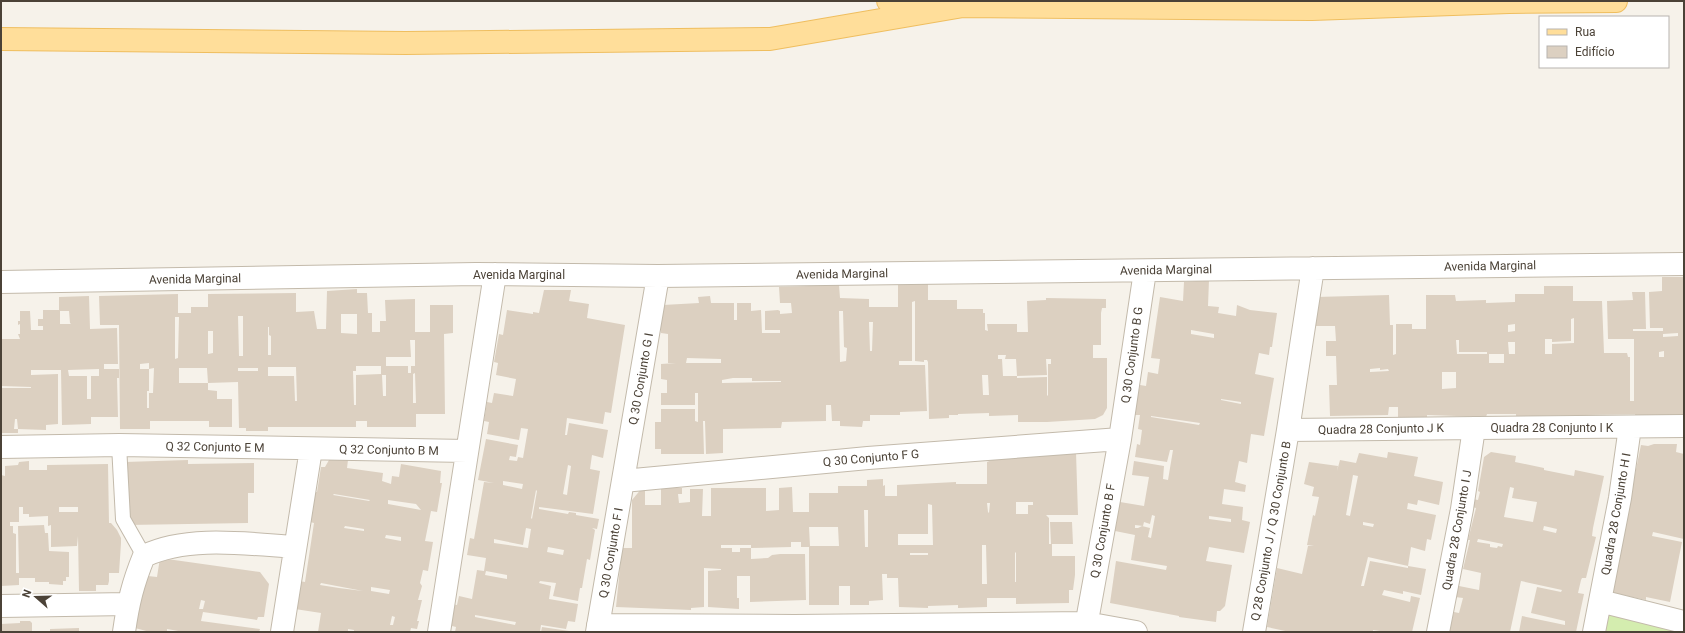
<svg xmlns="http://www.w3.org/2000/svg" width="1685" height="633" viewBox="0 0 1685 633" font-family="Roboto,sans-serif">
<rect width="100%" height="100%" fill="#f6f2ea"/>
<path fill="#d4edaf" d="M1603 602 1684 632H1597Z"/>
<path fill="#dcd0c1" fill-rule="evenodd" d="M1662 277H1684V415L1635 416V414L1537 416H1516V414H1487L1486 417 1427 415V418H1416L1398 417V407H1389L1388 415 1330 416 1329 385H1337L1336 356H1326V341H1336L1335 326H1313L1316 297 1389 295 1390 325H1393V355L1396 354V324H1412V329H1426V295H1455L1456 301 1486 300V303L1515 302V294H1544V286H1573V301H1602L1604 353H1627L1628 357H1630V401H1634V339H1608L1607 301 1633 300 1632 292H1645L1646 329H1633V331H1663V328H1650L1649 292 1662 291ZM1574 318V343L1552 344V354H1545V339H1552V342L1571 341V319ZM1515 324V331L1508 332V325ZM1678 333V336L1663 337V334ZM1456 340H1459V352H1487V354H1457ZM1508 342H1515V354H1509ZM1664 351V357H1659V352ZM1489 354H1504V363H1489ZM1380 368V370L1388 369 1389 371 1370 372V369ZM1456 371V388L1442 389V372H1456Z
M1209 280 1208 306 1219 307 1218 313 1236 316 1237 305 1250 310 1277 313 1272 347H1270L1269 355 1259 353 1255 374 1274 378 1264 436 1251 434 1247 463 1239 461 1235 482 1246 485 1245 492 1224 489 1222 504 1243 507 1242 520 1250 522 1244 553 1209 547 1206 561 1232 565 1225 606 1220 611H1217L1216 622 1179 617V616L1110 603 1116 561 1166 570 1167 566 1131 560 1135 535 1115 531 1120 502 1144 506 1149 477 1132 475 1134 461 1164 466 1163 479 1168 480 1173 450H1170L1167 462 1135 457 1137 444 1140 445 1142 430 1138 429 1140 415H1134L1140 385 1146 386 1148 372 1158 374 1160 359 1151 358 1160 297 1183 301 1184 282ZM1191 330 1214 334V338L1191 334ZM1221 399 1241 402V404L1221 400ZM1151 416 1200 423 1199 425 1151 417ZM1152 515 1155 516 1151 538 1148 537 1150 528 1142 526 1138 528H1135V525L1143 526 1144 522 1150 524ZM1209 516 1231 519V522L1209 519Z
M928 284V300H957V309H983V313H985V330L988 331 987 324H1017V332H1028L1027 301 1046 300V298L1106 299V308H1102L1101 313V345H1093V358H1107V408L1103 415 1095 419 1047 422H1018V415L989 416V413L958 414V415H949V418L929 419 928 362 927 360H924V362L915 361V301L912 302V361H899V365H925L927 411 900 412V415H870V421H863L862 427 840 426V421H832L831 405H826V421L782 422 781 428 723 429V453L706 454 705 421H703L704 454H661V449H655V422H661V409H695V421L698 422V393H695V405H661V393H667V380L661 379V364L676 363H668V334L661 333 660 309 663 305 699 303 698 297 710 296 711 303H734V320H737V303H751V311L761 310 762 333H780V330H765V311L778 310 780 311V314L792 313 791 303H780L779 287 839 285 840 298 869 299V307H898V285ZM839 311H843L844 347 847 348 846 361 840 362ZM869 322H873L872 351H870ZM998 355H1006L1005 359H1016L1017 376 1047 375 1046 359H1051V364H1048V395L1047 396V377L1017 378V376H1003L1002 359H998ZM687 358 721 359V363H686ZM982 375H988L989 395H983ZM733 378H752V381H781V382L722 383V380Z
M357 289V293H367L368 313H372V332H380V321H386L385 300 415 299V332H430V305H453V333L444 334 445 414H416V427H367V421H356V427H268V431H246V428H239L238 382 208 383 207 368H179V383H208V390L217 391V399H232V427H209V421H150V429H120L119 325H100L99 296 178 294V313H191V307H208V294L296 293V312L314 311 317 329H326L327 291ZM341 314H357V334L341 333ZM238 316H243V356H239ZM175 317H179L178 358 175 359ZM268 327H269V335L271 336V355H268ZM208 331H213V353L208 354ZM410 340H415V366H411V373H408V366H386V357H411ZM149 363V369L154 368 153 393H149V408H147V391H149V369H140V364ZM356 366H381V374L356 375V405H354L353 371H356ZM268 367H296L297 401H295L294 376H268ZM238 368H258V371H238ZM415 373 416 403H413V374ZM382 375H386V396H383Z
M544 290H571L569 301 589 304 587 318 625 325 611 413 605 412 603 424 567 418 565 435H567L569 423 608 430 603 458 592 455 590 469 600 471 593 514 539 507V509L568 514 569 512 576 513V515L599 519 597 529 592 528 595 530 590 560 587 559 582 588H580L578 601 553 596 556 583 540 581 539 583 551 586 549 599 578 604 575 622 568 621 566 629 541 625 540 632H455L456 627 448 625 452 604 457 605 459 596 472 599 477 570 484 571 486 558 467 555 470 538 474 539 484 482 494 483 478 480 486 439 518 445 516 457 510 456 509 460 517 461 518 457 523 458 528 429 521 428 519 440 487 434 489 422 484 421 487 402 492 403 494 393 513 396 516 379 496 375 498 363 494 362 499 334 503 335 507 310 533 314V312L539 313ZM568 465 571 466 567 495 563 494ZM503 481 523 484 522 489 503 485ZM536 490 537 491 532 519 531 518ZM526 528 531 529 528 548 494 543V539L523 545ZM548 547 564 550 563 555 547 552ZM486 571 507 575V579L485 575ZM475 615 516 622 515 625 475 617Z
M89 296 90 329 117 328 118 364H104V369H119V378H117L118 417H91V424L62 425 61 370H31V375L58 374V424L46 425V430L18 429 17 419H15L14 429H18V433H1L2 388H31V387L2 386 1 339H20L18 334H20V324L18 325V321H20V311H30L31 330H43V326H38V319H43V310H59V297ZM60 311H69L70 323 71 324H60ZM99 369V376H91V399H87V376H69L68 370Z
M1654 444H1677L1676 452 1684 454V539L1653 532 1652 536 1682 542 1670 602 1646 597V600L1613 593 1615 582 1613 581 1641 445 1648 446Z
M1076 452 1078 515H1046L1049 518V544H1051L1050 522H1072L1073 544H1052V556H1075V575L1073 590H1069V603L1016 604V598H987V607L958 608V605L928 606V608L899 607 898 578H887V574H882L883 600 869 601V605H850V586H839V605H809V547H801V542H791V547L751 548V545H721V548H732V552H740V548H751V559L768 558 772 555 780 554H805L806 600 750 602V576H737V598H739V609L708 607V571L721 570V569L704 568V607L691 608V610L616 607 622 548H632V500L642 488 645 489V505H661V488H682V494H678L679 503 690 502V489H703L702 516H711V488H766V511L779 510V488L792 487 793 512H809V493H838V486H867V480L883 479V486L885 485V496H897V485L956 482V484H987V462L1006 454ZM1016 502H1033V505H1028V514H1016ZM987 503H990L989 513 988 512ZM928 504 932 505 933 545H947H898V534H928ZM864 510H868V547H865ZM809 527H838L839 546H810ZM982 545H986L987 584H982ZM1015 552 1016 553V582H1015ZM910 553H928V555H910Z
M1388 452 1418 457 1414 476 1443 482 1439 505 1418 500 1417 505 1408 503 1407 509 1436 515 1431 540 1427 539 1425 551 1411 547 1408 566 1368 557 1361 586H1364L1370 561 1408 568V566L1426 569 1421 595 1403 591V594L1384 590 1382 595 1410 602 1411 596 1420 598 1412 632H1387L1373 630V632H1290L1267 627 1277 568 1302 574 1308 546H1314L1307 545 1313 515 1315 516 1319 497 1312 496 1314 487 1304 484 1309 462 1338 466 1337 471 1340 460 1356 463 1359 453 1387 458ZM1353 475 1358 476 1350 516 1346 515ZM1363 522 1374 524 1373 527 1363 525Z
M1491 452 1516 456 1515 462 1544 468V470L1574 476 1575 470 1604 476 1593 528 1592 536 1596 537 1586 578H1582L1581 580 1578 593 1584 594 1576 632H1519L1522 616 1565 625V621L1531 613 1537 587 1561 592 1562 590 1521 581 1510 632H1449L1454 612 1459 613 1463 598 1455 597 1457 588H1458L1459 586 1479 590 1481 573 1463 569 1470 540H1468L1476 508 1472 507 1473 499 1478 500 1480 492 1478 491 1484 457ZM1510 487 1514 488 1512 498 1537 502 1533 522 1504 517ZM1544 526 1557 529 1556 533 1543 530ZM1478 539 1503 544 1502 547 1498 546 1497 548 1490 547V544L1477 542Z
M188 460V464L254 463V493H248V523L128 525 125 462Z
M329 460H348L347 468 383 473 382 481 391 484 392 476 399 477 401 464 441 471 440 483H442L437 512 431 511 425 541 433 542 428 571 423 570 420 583 422 586 418 600H422L417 621H419L417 629 411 628 410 632H354V630L348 629V632H318L321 613 295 609 299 581 305 582 314 523 310 522 315 492H317L321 467H325ZM334 494 370 500 369 501 333 495ZM388 500 416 504 421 510 388 504ZM345 526 364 529V531L344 528ZM386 535 401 537V541L385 538ZM321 583 363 591 339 588 320 585ZM371 587 390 590 389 594 371 591ZM392 616 395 617 393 625H390Z
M29 461V470H47V465L108 464 109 523H111L117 530 121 538V543L119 573H109V581L108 585H96V591H79L78 536 77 546 51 547V525L48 526V516L29 517V514H23V507H19V522H10V526H13V533L16 534V573H19L18 526 44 525 45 533H48L49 551 69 552V577H66V581H63V585L49 584V582H35V578H19V585L1 586V475L5 476V466L18 465 19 462ZM59 507H78V512H59Z
M160 558 260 572 269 584 264 617H258L257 620 203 612 201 621 260 629 259 632H184L167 629V632H150L135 628 140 598H142L147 570 148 576 157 577ZM201 600 205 601 203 609H199Z
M20 621H30L32 623V632H1V624L20 623Z
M542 627 569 631V632H541Z
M79 628V632H50V629Z"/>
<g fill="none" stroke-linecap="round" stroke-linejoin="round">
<g stroke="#c3baab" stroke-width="16">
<path id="lane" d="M119 445 123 519 144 556"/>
</g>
<g stroke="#c3baab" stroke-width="24">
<path id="street" d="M1 282 476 274 658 276 1684 264
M1288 430 1684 426
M1 447 119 445 467 451
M623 481 868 458 1120 439
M1600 601 1684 622
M1 606 128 604
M598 625 794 626 1086 623 1136 632
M124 632C128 603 133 583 144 556 188 535 248 544 295 547
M282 632 311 449
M439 632 495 274
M597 632 658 276
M1085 632 1120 439 1145 271
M1254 632 1288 430 1313 268
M1438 632 1462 509 1474 428
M1594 632 1620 498 1630 427"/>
</g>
<g stroke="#efbe5f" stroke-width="24">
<path id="primary" d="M888 1 963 6 1312 9 1509 2 1616 1
M1 39 406 43 770 39 963 6"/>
</g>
<use href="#lane" stroke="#fff" stroke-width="14"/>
<use href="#street" stroke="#fff" stroke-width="22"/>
<use href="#primary" stroke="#ffde9a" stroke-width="22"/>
</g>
<g text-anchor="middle" stroke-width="4" stroke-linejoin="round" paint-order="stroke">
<g font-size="12" fill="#4b4237" stroke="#fff">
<text transform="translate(1490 266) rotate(-1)" y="4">Avenida Marginal</text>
<text transform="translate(1166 270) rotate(-1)" y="4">Avenida Marginal</text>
<text transform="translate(842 274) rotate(-1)" y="4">Avenida Marginal</text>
<text x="519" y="279">Avenida Marginal</text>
<text transform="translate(195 279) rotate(-1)" y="4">Avenida Marginal</text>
<text transform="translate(1132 355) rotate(-82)" y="4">Q 30 Conjunto B G</text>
<text transform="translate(641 379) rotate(-80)" y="4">Q 30 Conjunto G I</text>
<text x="1552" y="432">Quadra 28 Conjunto I K</text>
<text transform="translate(1381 429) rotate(-1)" y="4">Quadra 28 Conjunto J K</text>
<text transform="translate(215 447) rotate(1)" y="4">Q 32 Conjunto E M</text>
<text transform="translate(389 450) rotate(1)" y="4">Q 32 Conjunto B M</text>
<text transform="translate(871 458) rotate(-5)" y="4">Q 30 Conjunto F G</text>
<text transform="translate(1616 514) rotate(-80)" y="4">Quadra 28 Conjunto H I</text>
<text transform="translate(1457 530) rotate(-80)" y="4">Quadra 28 Conjunto I J</text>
<text transform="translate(1103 531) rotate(-80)" y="4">Q 30 Conjunto B F</text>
<text transform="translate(1271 531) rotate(-80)" y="4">Q 28 Conjunto J / Q 30 Conjunto B</text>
<text transform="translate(611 553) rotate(-80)" y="4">Q 30 Conjunto F I</text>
</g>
</g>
<rect width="1685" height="633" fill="none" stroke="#4b4237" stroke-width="4"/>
<rect x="1539" y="16" width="130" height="52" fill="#ffffff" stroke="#b7b3af"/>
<rect x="1547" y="29" width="20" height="6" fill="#ffde9a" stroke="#b7b3af"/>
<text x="1575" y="36" font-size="12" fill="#4b4237">Rua</text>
<rect x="1547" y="46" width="20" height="12" fill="#dcd0c1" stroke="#b7b3af"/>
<text x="1575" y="56" font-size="12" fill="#4b4237">Edifício</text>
<g transform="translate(36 597) rotate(290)" stroke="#ffffff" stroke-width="3" paint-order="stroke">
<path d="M0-3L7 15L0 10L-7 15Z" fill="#4b4237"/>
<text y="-6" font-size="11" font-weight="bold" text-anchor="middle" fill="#4b4237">N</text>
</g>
</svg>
